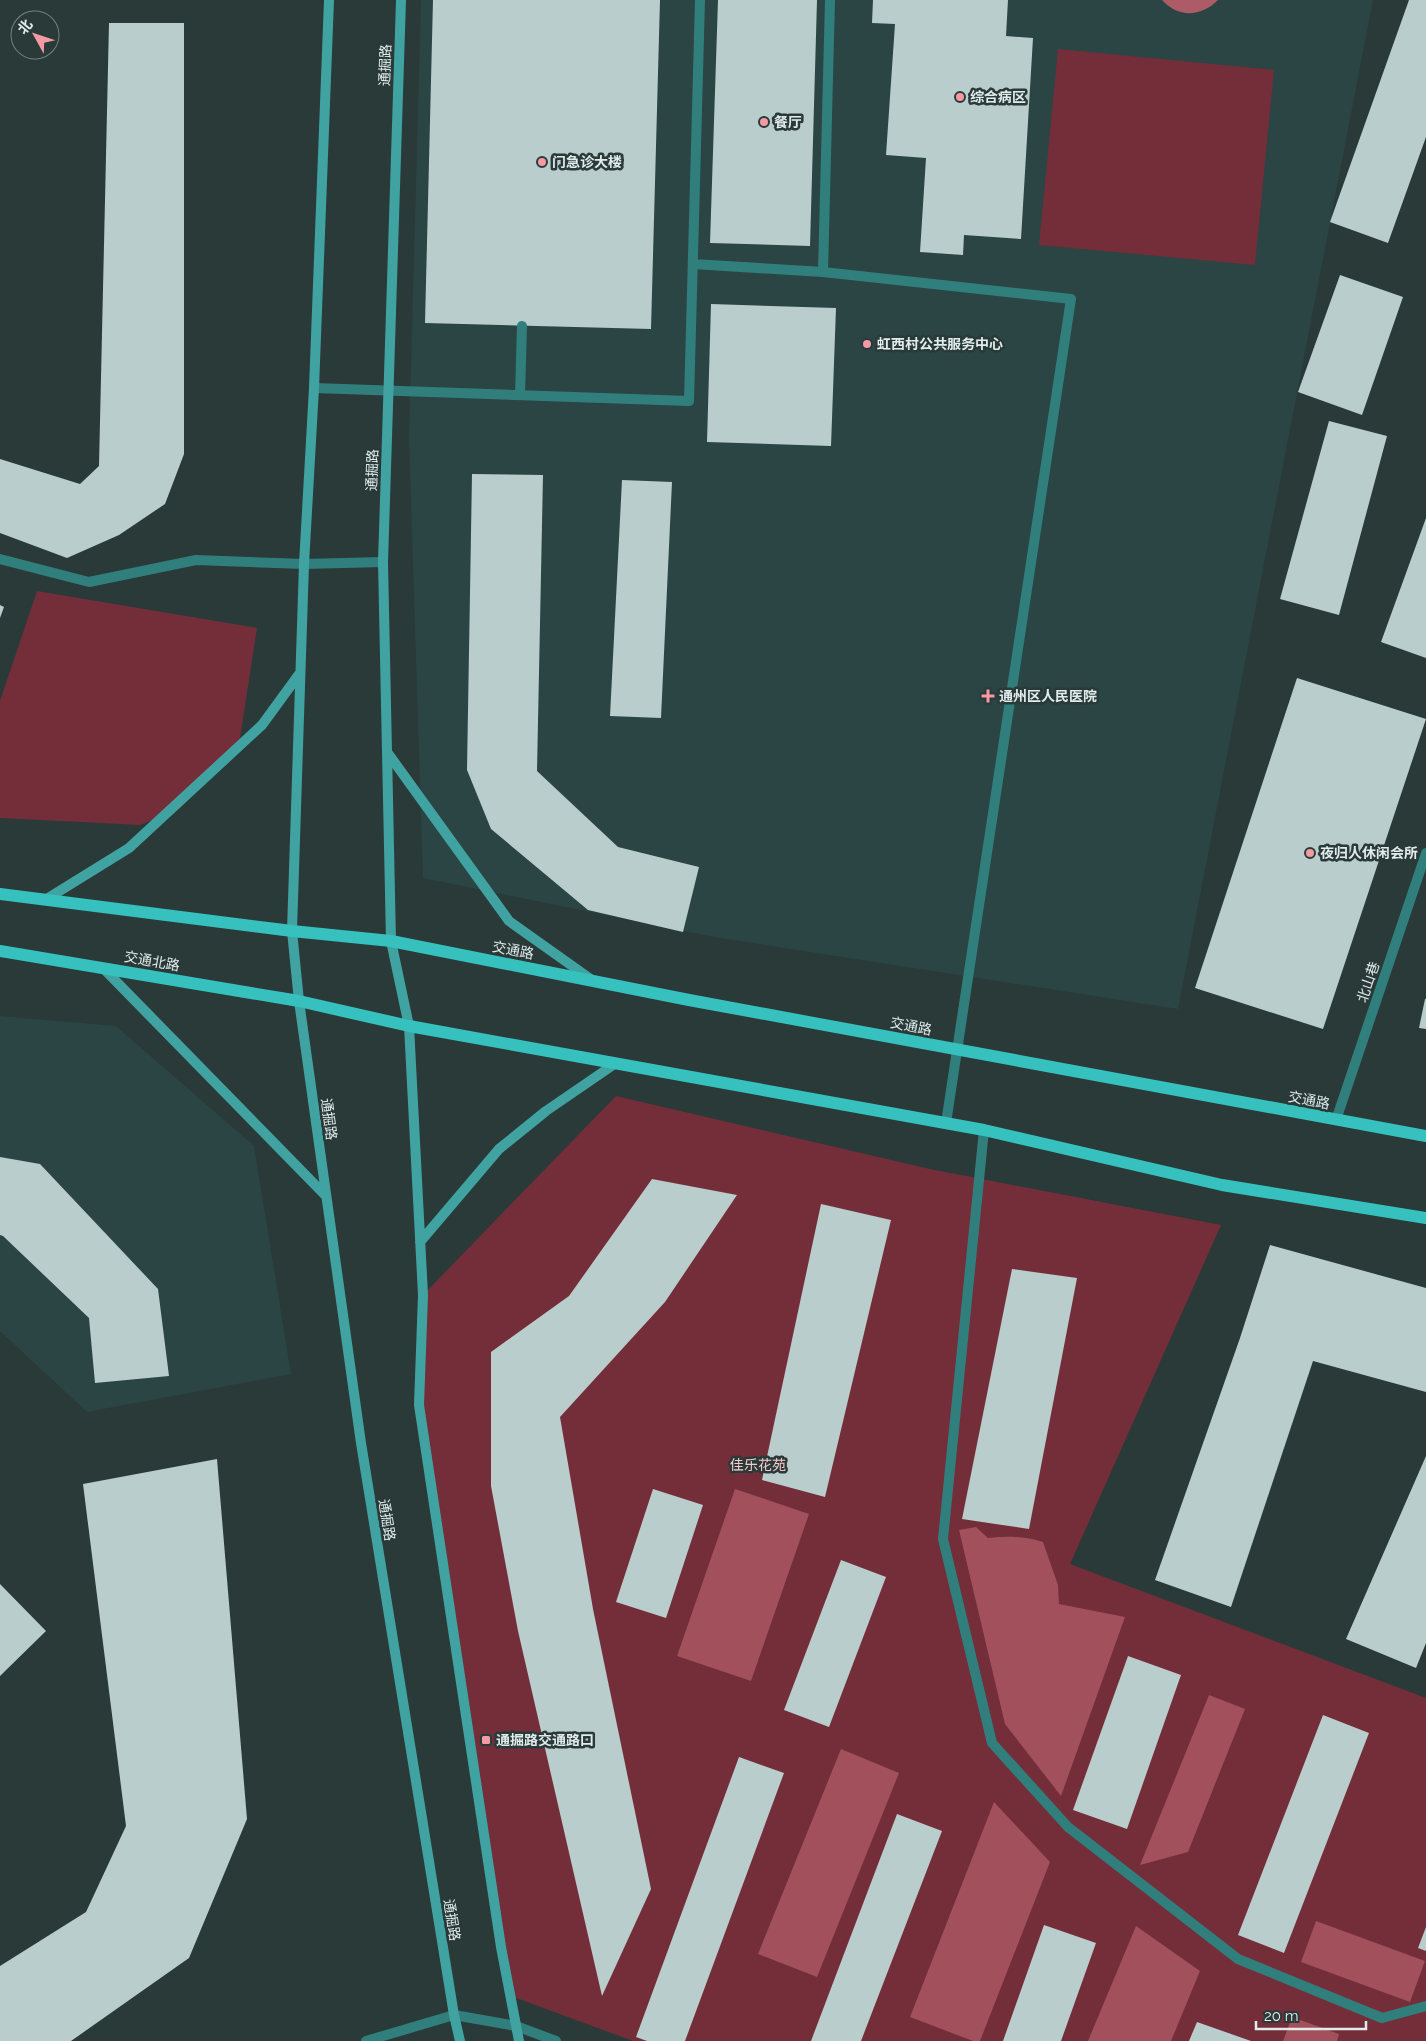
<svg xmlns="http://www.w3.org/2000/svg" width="1426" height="2041" viewBox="0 0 1426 2041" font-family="Raleway,'Noto Sans SC',sans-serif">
<rect width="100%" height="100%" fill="#293a39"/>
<path fill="#2b4544" d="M421 0H1373L1178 1009 714 937 423 878 409 439Z
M0 1016 116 1026 254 1146 291 1374 87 1412 0 1331Z"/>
<path fill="#732e3a" d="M1058 49 1274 70 1255 265 1039 245Z
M37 591 257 628 238 751 179 809 140 825 0 818V701Z
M616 1096 930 1169 1221 1225 1070 1564 1426 1698V2041H633L508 1995 419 1405 423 1295Z"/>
<path fill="#a1505c" d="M735 1489 809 1514 751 1681 677 1656Z
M976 1527 988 1538C1007 1536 1025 1536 1043 1542L1058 1585 1059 1604 1125 1617 1061 1796 1005 1724 959 1530Z
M1209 1695 1245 1709 1188 1852 1140 1865Z
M841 1749 899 1773 817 1977 758 1954Z
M994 1802 1050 1862 980 2041H973L910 2017Z
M1316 1921 1425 1961 1410 2002 1301 1962Z
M1136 1926 1200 1971 1171 2041H1088Z
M1292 2017 1339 2034 1337 2041H1283Z"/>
<path fill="#ad5b67" d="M1162 0H1218C1201 17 1178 18 1162 0Z"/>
<path fill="#b9cdcc" d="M433 0H660L651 329 425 323Z
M718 0H817L810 246 710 243Z
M873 0H1008L1006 36 1033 38 1021 239 964 235 963 255 920 252 926 158 886 155 895 24 872 23Z
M1409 0H1426V137L1388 243 1330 222Z
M109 23H184V454L165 504 119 535 67 558 0 533V459L80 484 99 466Z
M1340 275 1403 297 1362 415 1298 392Z
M711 304 836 308 831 446 707 442Z
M1329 421 1387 436 1339 615 1280 599Z
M472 474 543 475 537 771 618 847 699 867 683 932 588 910 491 829 467 770Z
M622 480 672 482 661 718 610 716Z
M1426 518V658L1381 642Z
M0 605 4 607 0 618Z
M1297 678 1426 719 1323 1029 1195 988Z
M1425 999H1426V1029L1419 1028Z
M0 1157 40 1164 158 1289 169 1376 95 1383 89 1318 3 1236 0 1235Z
M652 1179 737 1195 665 1302 560 1417 593 1609 651 1889 602 1996 518 1631 491 1486V1352L569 1296Z
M821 1204 891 1220 825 1497 762 1480Z
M1270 1245 1426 1288V1392L1313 1361 1231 1607 1155 1580 1240 1338Z
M1012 1269 1077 1278 1029 1529 962 1519Z
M1426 1456V1643L1416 1668 1346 1639Z
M217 1459 247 1819 189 1958 71 2041H0V1966L86 1912 126 1826 83 1484Z
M653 1489 703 1505 666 1618 616 1602Z
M841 1560 886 1577 829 1727 784 1710Z
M0 1584 46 1631 0 1676Z
M1128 1656 1181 1675 1127 1829 1073 1810Z
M1323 1715 1369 1733 1284 1953 1238 1935Z
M739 1757 784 1773 685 2041H647L636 2037Z
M897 1814 942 1831 861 2041H811Z
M1044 1925 1096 1943 1061 2041H1003Z
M1426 1927V1951L1418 1948Z
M1197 2022 1251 2041H1189Z"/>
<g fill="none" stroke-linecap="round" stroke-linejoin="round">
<path stroke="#317f7d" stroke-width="10" d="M830 0 823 272 1071 299 946 1123
M693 264 823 272
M314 388 689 401 700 0
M520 395 522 326
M984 1130 943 1539 992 1743 1068 1827 1238 1959 1382 2018 1426 2006"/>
<path stroke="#317f7d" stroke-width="10" d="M0 559 89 582 196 560 304 564 383 562
M1336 1120 1426 853
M366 2041 454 2015 516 2026 556 2041"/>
<path stroke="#40a3a1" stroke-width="10" d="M329 0 314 388 304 564 292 931 299 1001 361 1443 454 2015 460 2041
M401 0 383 562 391 941 409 1026 423 1295 419 1405 501 1947 519 2041
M387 752 509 921 592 980
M45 900 129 848 262 725 300 673
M103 968 326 1196
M420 1242 499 1149 546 1111 616 1063"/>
<path stroke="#36c1be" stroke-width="12" d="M0 894 292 931 391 941 689 1000 1426 1136
M0 951 299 1001 409 1026 984 1130 1222 1185 1426 1218"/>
</g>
<g fill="#f49aa5" stroke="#293a39" stroke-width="2">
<circle cx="960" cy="97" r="5"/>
<circle cx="764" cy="122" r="5"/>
<circle cx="542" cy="162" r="5"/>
<circle cx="867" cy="344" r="5"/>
<path d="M985.5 688.5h5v5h5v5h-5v5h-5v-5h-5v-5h5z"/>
<circle cx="1310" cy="853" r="5"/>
<rect x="481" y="1735" width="10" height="10" rx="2.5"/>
</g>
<g text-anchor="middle" stroke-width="5" stroke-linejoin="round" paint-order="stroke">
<g font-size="14" fill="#e1eceb" stroke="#293a39">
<text transform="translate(385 65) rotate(-88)" y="5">通掘路</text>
<text transform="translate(372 470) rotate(-88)" y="5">通掘路</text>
<text transform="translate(513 950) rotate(11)" y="5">交通路</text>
<text transform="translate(152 961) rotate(10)" y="5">交通北路</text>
<text transform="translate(1368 982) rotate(-71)" y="5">北山巷</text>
<text transform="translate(911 1026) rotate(11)" y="5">交通路</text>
<text transform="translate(1309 1100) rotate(11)" y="5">交通路</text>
<text transform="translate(329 1119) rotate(82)" y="5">通掘路</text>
<text transform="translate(387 1520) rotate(81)" y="5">通掘路</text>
<text transform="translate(452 1920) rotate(81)" y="5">通掘路</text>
</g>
<g font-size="14" font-weight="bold" fill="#e1eceb" stroke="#293a39" text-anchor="start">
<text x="970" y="102">综合病区</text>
<text x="774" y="127">餐厅</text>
<text x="552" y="167">门急诊大楼</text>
<text x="877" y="349">虹西村公共服务中心</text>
<text x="999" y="701">通州区人民医院</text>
<text x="1320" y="858">夜归人休闲会所</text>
<text x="496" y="1745">通掘路交通路口</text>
</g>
<g font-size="14" fill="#f9c9cd" stroke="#293a39">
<text x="758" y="1470">佳乐花苑</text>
</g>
</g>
<g transform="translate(35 35) rotate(310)"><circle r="24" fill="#293a39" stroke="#738180"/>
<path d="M0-4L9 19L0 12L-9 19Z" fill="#f49aa5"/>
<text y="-8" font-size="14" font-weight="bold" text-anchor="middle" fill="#e1eceb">北</text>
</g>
<path d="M1256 2021v8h110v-8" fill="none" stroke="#e1eceb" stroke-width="2.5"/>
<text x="1264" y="2021" font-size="15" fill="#e1eceb" stroke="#293a39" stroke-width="4" paint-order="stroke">20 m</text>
</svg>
